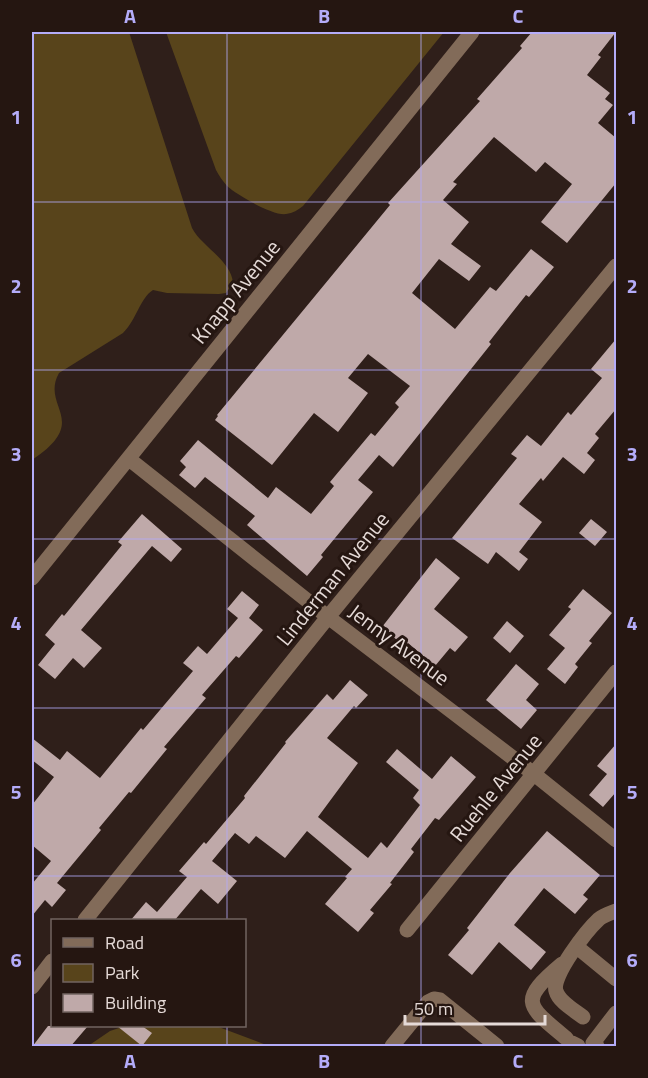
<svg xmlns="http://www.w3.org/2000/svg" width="648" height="1078" viewBox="0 0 648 1078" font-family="'Titillium Web',sans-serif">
<rect width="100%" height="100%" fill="#2f1f1a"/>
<path fill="#58441b" d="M32 32H129L192 228C202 247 231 260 233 283L226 293 219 294 167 293 153 290C140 298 137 319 123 333L59 373C40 407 92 420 32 460Z
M166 32H444L303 206C298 210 293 213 286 214 273 216 237 195 227 186 223 181 219 176 216 170Z
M125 1026H216L269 1046H88L110 1031Z"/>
<path fill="#bfa9a9" d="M532 32H616L598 55 601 57 587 75 610 93 605 99 613 105 598 123 616 138V183L567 243 541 222 572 184 545 162 536 172 494 137 453 182 457 184 443 200 469 222 451 244 481 266 469 281 439 259 412 293 455 329 490 287 496 291 531 249 554 267 529 297 526 295 489 342 491 344 393 467 379 455 358 480 373 492 321 555 323 557 307 576 247 525 255 516 205 477 195 488 179 475 186 467 180 461 198 440 268 498 276 487 311 514 334 486 330 482 371 433 375 436 399 407 395 403 410 386 368 354 348 378 368 393 338 432 314 413 272 465 215 420 218 416 217 415 390 205 388 203 480 101 477 99 522 48 520 46Z
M616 339V409L595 434 599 438 587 453 595 460 584 474 563 457 543 481 541 478 519 504 542 522 519 552 528 559 519 571 496 552 488 564 452 538 517 458 511 454 527 435 541 446 568 412 571 415 602 378 591 369Z
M142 514 182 549 171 562 152 546 81 630 102 648 84 668 73 658 55 679 38 665 55 644 45 635 62 614 64 616 122 545 118 542Z
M591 519 607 532 595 546 579 533Z
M436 558 460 578 434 609 468 637 455 652 450 648 435 666 408 643 405 647 382 627Z
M583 589 612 613 589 641 592 643 575 664 578 667 565 684 547 669 565 648 549 635 571 609 568 607Z
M242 591 259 605 249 618 263 630 239 658 236 656 202 695 206 698 164 747 167 749 131 793 129 792 99 828 101 830 57 883 66 890 52 907 45 900 32 916V884L51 861 32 845V805L54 777 32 760V738L60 760 67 751 100 778 141 728 143 730 193 671 183 663 198 646 207 654 238 618 227 609Z
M507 621 524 636 510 653 493 638Z
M516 664 539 684 526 700 537 710 521 729 486 700Z
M350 680 368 695 356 708 354 706 327 738 358 763 318 817 368 858 381 842 387 848 420 805 413 798 419 790 386 762 397 749 432 779 451 756 476 777 439 820 435 818 411 849 414 852 390 883 392 884 370 910 374 913 358 932 325 904 347 878 345 877 352 869 307 831 285 858 256 836 249 844 235 833 212 861 237 881 218 904 201 889 174 921H130L146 902 157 912 187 877 179 871 204 842 206 844 245 798 244 796 286 743 285 742 327 694 333 700Z
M616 744V792L603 807 589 795 607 774 597 766Z
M547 831 600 875 583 895 588 899 575 914 544 888 514 925 546 952 531 970 499 942 472 975 448 955 469 930 467 928 510 873Z
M48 1026H88L70 1047H32Z
M117 1026H142L152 1033 142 1046Z"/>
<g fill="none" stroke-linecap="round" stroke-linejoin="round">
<path stroke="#826b59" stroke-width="15" d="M129 459 328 617 534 774 616 840
M32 578 472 32
M85 920 328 617 616 266
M407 930 616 672
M577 947 616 979
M562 964C518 1001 526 1005 566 1038
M32 987 52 961
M583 1017C574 1010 559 1002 556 991 551 976 587 930 599 919 604 915 611 913 616 911
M572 1043 578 1046
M392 1046 428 1002 434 999 440 1000 497 1046
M597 1046 593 1043 616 1013"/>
</g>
<path fill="none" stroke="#b4acf9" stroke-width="1.5" stroke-opacity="0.55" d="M227 32V920M421 32V1046M32 202H616M32 370H616M32 539H616M32 708H616M32 876H616M227 1026V1046"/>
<g text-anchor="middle" stroke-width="6" stroke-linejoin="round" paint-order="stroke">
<g font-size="21" fill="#e5dad7" stroke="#251611">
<text transform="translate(236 292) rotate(-51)" y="7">Knapp Avenue</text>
<text transform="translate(333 579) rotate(-51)" y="7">Linderman Avenue</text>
<text transform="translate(399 645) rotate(37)" y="7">Jenny Avenue</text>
<text transform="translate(496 788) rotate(-51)" y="7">Ruehle Avenue</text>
</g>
</g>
<rect width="648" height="1078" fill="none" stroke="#251611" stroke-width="66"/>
<rect x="51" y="919" width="195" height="108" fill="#251611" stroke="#726460" stroke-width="1.5"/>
<rect x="63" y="938" width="30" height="9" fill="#826b59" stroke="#726460" stroke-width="1.5"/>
<text x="105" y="949" font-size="18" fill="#e5dad7">Road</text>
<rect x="63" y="964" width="30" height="18" fill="#58441b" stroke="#726460" stroke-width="1.5"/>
<text x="105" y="979" font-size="18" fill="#e5dad7">Park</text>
<rect x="63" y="994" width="30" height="18" fill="#bfa9a9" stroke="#726460" stroke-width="1.5"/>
<text x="105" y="1009" font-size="18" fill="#e5dad7">Building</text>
<path d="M405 1015v9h140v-9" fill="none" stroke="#e5dad7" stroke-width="3"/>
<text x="414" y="1015" font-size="18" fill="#e5dad7" stroke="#251611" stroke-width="4.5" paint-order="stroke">50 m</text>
<rect x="33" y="33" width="582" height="1012" fill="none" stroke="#b4acf9" stroke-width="2"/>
<g font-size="20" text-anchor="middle" font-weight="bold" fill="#b4acf9">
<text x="130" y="23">A</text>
<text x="324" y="23">B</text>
<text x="518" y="23">C</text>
<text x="16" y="124">1</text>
<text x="632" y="124">1</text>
<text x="16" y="293">2</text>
<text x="632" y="293">2</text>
<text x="16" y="461">3</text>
<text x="632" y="461">3</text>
<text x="16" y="630">4</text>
<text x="632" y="630">4</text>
<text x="16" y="799">5</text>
<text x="632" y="799">5</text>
<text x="16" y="967">6</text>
<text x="632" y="967">6</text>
<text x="130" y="1068">A</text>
<text x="324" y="1068">B</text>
<text x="518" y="1068">C</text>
</g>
</svg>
